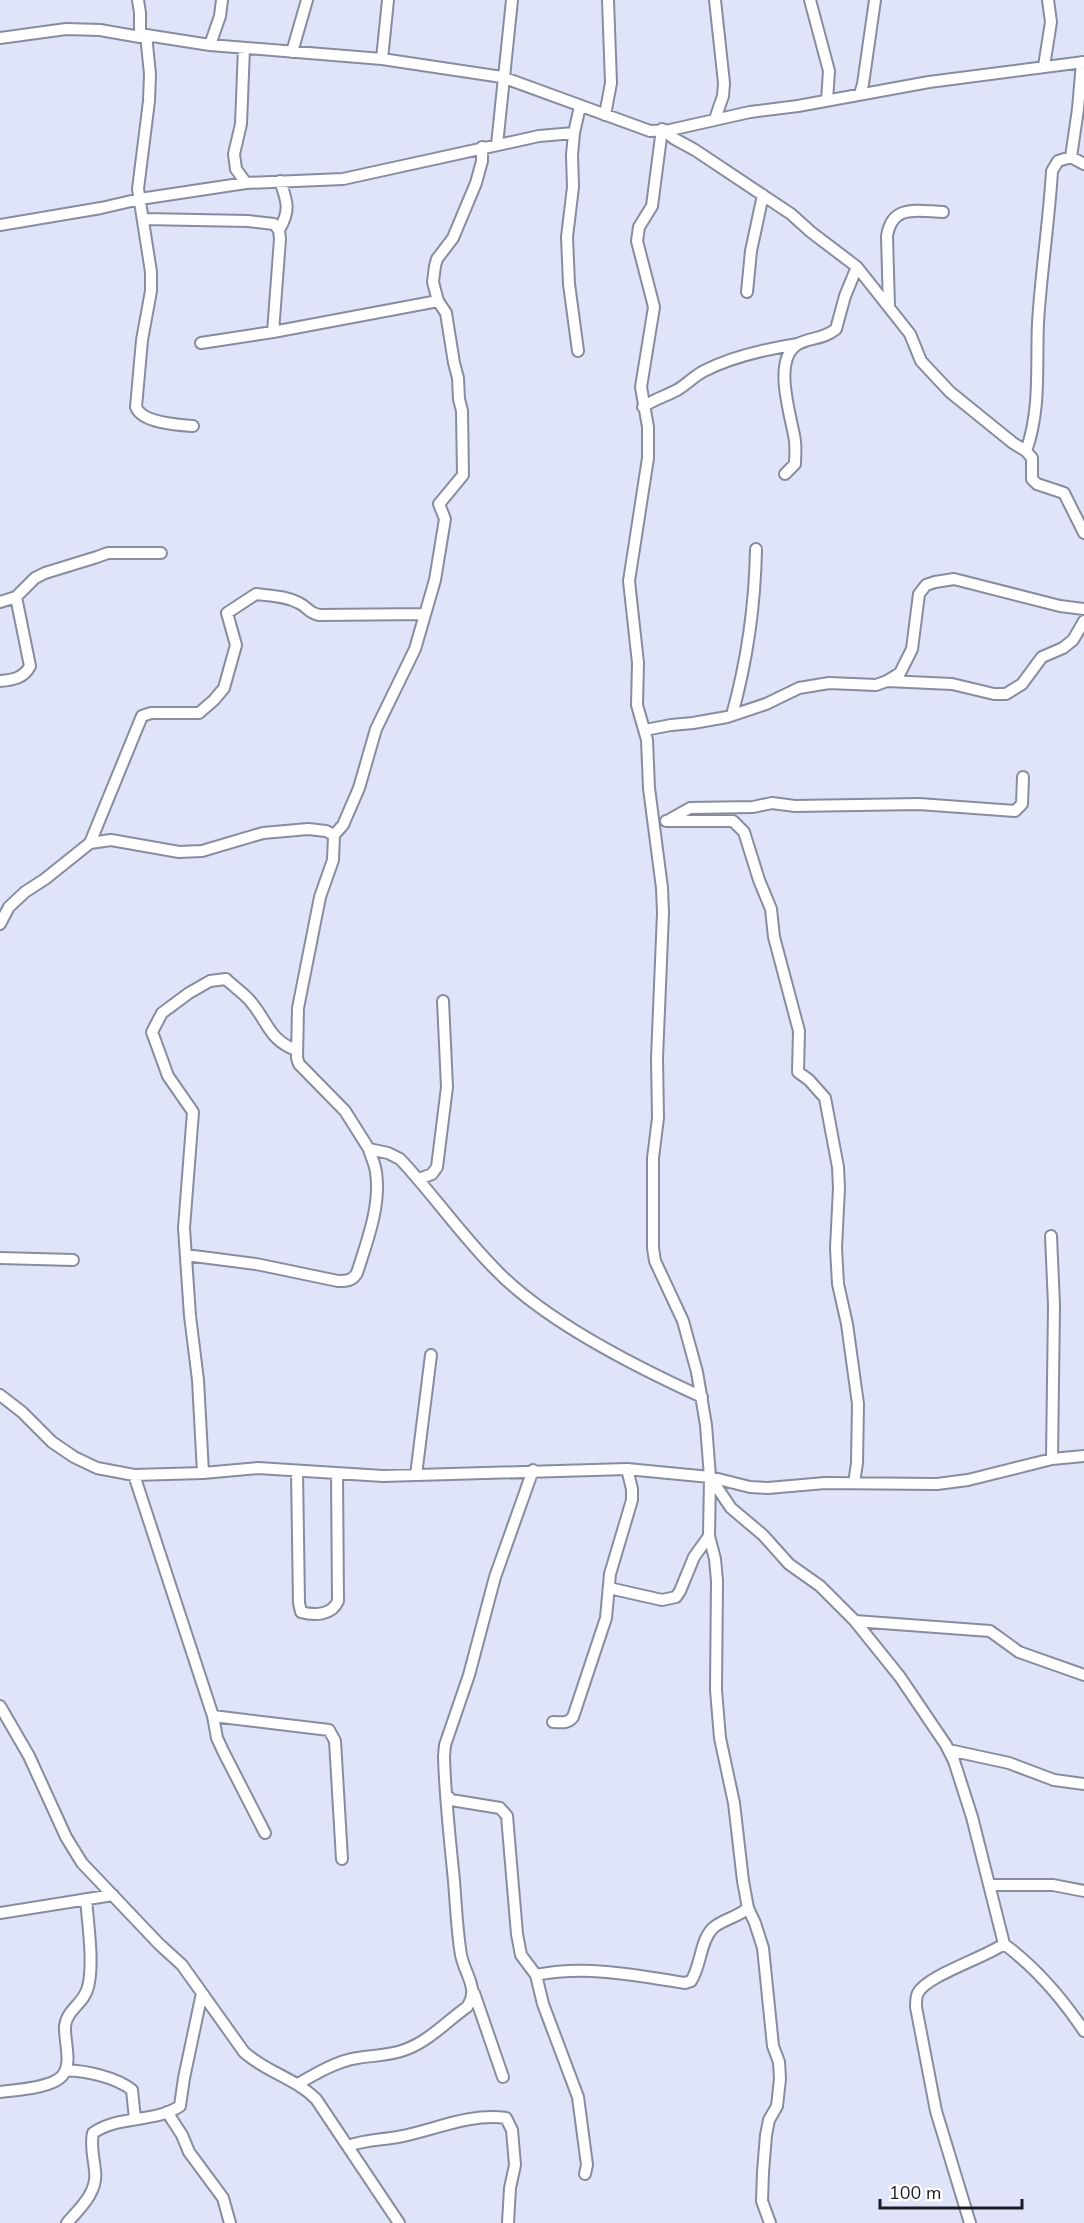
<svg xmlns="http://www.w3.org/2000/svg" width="1084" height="2223" viewBox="0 0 1084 2223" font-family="'Nunito Sans',sans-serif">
<rect width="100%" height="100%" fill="#dfe4f9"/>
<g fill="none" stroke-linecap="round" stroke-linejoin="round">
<g stroke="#888c9f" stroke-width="14">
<path id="street" d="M138 0 140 13V37
M810 0 829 71 827 100
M146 35 150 74 149 101 138 189 151 272V291L142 340 136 407C142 423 178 425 193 426
M0 38 66 29 100 30 140 37 146 35 210 45 382 59 502 77 650 131 670 130 750 112 798 106 929 82 1084 62
M210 45 220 16 222 0
M244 48 241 124 234 154 236 169 246 183
M292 52 307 0
M382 59 388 0
M1044 66 1051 22 1048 0
M860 94 863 84 875 0
M605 115 611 83 608 0
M715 119 723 96 724 83 715 0
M662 129 652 206 639 227 637 241 654 307 641 387 648 427V458L629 581 638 663 637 705 647 740 649 788 662 888 663 913 657 1058 658 1118 653 1158V1248L655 1261 683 1321 697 1372 706 1425 710 1477 709 1536 715 1559 717 1581 716 1690 720 1738 734 1803 743 1881 748 1908 755 1923 763 1948 773 2046 779 2062 780 2079 777 2106 769 2120 766 2135 763 2172 762 2201 770 2223
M662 129 673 138 695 150 791 214 811 232 857 267 910 334 921 361 950 392 1013 443 1026 451 1032 458V479L1037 484 1064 493 1084 533
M574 133 572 155 573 187 567 237 569 284 578 351
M497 145 512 0
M482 147V161L476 183 453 238 437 259 435 266 433 282 438 301 446 313 454 363 458 378 459 399 462 411 463 475 439 504 445 519 435 580 415 649 376 729 359 788 343 825 334 835 333 860 320 897 298 1008 297 1058 299 1064 345 1111 369 1149 388 1153 400 1159C433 1194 461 1235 496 1270 546 1322 636 1367 702 1397
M1071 157 1078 109 1082 62
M144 219 248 221 274 224 279 230 280 239 273 332 438 301
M0 225 101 208 140 199 246 183 343 179 539 136 574 133 580 106
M279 230C291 210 287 201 280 181
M747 292 751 251 763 195
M889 307 887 236C892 204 917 211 943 212
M201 343 273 332
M643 407C654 399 666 396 677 390 686 385 694 376 704 371 733 356 766 349 798 344
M1026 451C1041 410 1036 365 1038 323 1041 272 1049 222 1052 171L1058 161 1071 157 1084 164
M785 474 795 464C795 457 796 449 795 441 792 418 771 360 798 344 811 337 822 340 836 329L845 296 857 267
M0 602 16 597 35 578 45 573 97 557 108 553H161
M0 681C13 680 24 678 30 666L16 597
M887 681 952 684 994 694H1006L1022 684 1042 657 1063 648 1073 640 1084 621
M732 715C747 661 755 605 756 549
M645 730 671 725 693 723 727 717 766 704 799 688 829 683 876 685 887 681 900 673 912 649 919 594 926 585 935 582 954 579 1060 606 1084 609
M666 821H733L744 832 759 880 771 909 774 937 799 1031 798 1072 809 1080 825 1098 838 1167 839 1188 836 1248 838 1284 847 1324 858 1404 857 1463 854 1483
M667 821 690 808 753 807 772 803 795 806 919 804 1015 811 1022 804 1023 777
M90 843 142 716 151 713H199L214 700 224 688 236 645 227 613 256 594C271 596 286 596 299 603 308 607 308 613 319 615L425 614
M0 924 9 907 25 892 45 879 90 843 111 840 179 852 202 851 263 833 308 829 326 831 334 835
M419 1179 432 1174 437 1167 447 1087 443 1001
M1051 1236 1054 1305 1052 1459
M186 1255 256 1264 338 1281C347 1281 352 1281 357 1273 367 1241 381 1206 376 1172 375 1164 371 1157 369 1149
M0 1258 73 1260
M0 1395 22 1412 52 1442 74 1457 97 1468 134 1475 203 1473 258 1468 383 1476 627 1469 710 1477 750 1487 768 1488 825 1483 937 1484 968 1480 1052 1459 1084 1456
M297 1471 299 1603 301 1612C315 1616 332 1615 338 1601L337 1474
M203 1473 198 1380 190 1316 184 1228 193 1112 168 1076 152 1032 162 1013 189 993 210 981 226 979C234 987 245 994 251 1002 268 1022 269 1040 296 1050
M134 1475 213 1716 217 1738 223 1751 265 1833
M416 1475 431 1355
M710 1477 731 1508 763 1535 789 1564 820 1586 855 1621 900 1677 946 1745 954 1761 972 1817 1004 1944C986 1957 926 1976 918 1993 916 1996 916 2003 916 2007L936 2111 970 2223
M609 1588 662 1600 676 1597 680 1591 694 1557 709 1536
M855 1621 990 1631 1019 1652 1084 1675
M0 1706 29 1756 66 1837 82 1863 159 1944 182 1965 244 2052C266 2072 295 2078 316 2099L399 2223
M213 1716 329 1730 335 1741 342 1859
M553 1722C561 1722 568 1724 573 1717L606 1618 610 1574 632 1500V1489L627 1469
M949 1750 1009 1763 1054 1780 1084 1784
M448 1796 451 1800 500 1808 507 1816 517 1934 521 1955 536 1975C586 1965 635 1975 685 1983L691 1981C701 1966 700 1942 712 1929 720 1920 737 1918 748 1908
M989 1885H1053L1084 1891
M0 1913 113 1895
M1004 1944C1035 1967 1062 1998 1084 2031
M536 1975 543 2004 578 2097 587 2165 585 2174
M474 1993 503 2077
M66 2070C86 2071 116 2077 132 2090L135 2119
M298 2084C315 2074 337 2061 357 2058 374 2055 390 2056 407 2049 430 2040 447 2021 467 2007 480 1989 465 1975 461 1955 457 1931 456 1906 454 1881 450 1839 445 1798 444 1756L445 1745 469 1675 495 1577 533 1470
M0 2092C15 2090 52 2088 62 2076 73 2064 64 2041 65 2026 67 2009 84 2004 88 1987 94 1964 88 1924 86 1899
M167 2112 182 2135 189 2152 223 2198 230 2223
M348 2146C364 2140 381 2140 398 2137 435 2130 468 2113 506 2118L512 2130 515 2165 510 2188 508 2223
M67 2223C80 2208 98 2192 95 2171 94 2158 90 2146 93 2133 118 2115 155 2123 180 2106L184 2078 202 1993"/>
</g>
<use href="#street" stroke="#fff" stroke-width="10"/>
</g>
<path d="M880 2199v9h142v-9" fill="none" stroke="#1b1d24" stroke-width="3"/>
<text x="889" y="2199" font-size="18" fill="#1b1d24" stroke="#ffffff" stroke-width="4.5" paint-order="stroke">100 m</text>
</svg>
